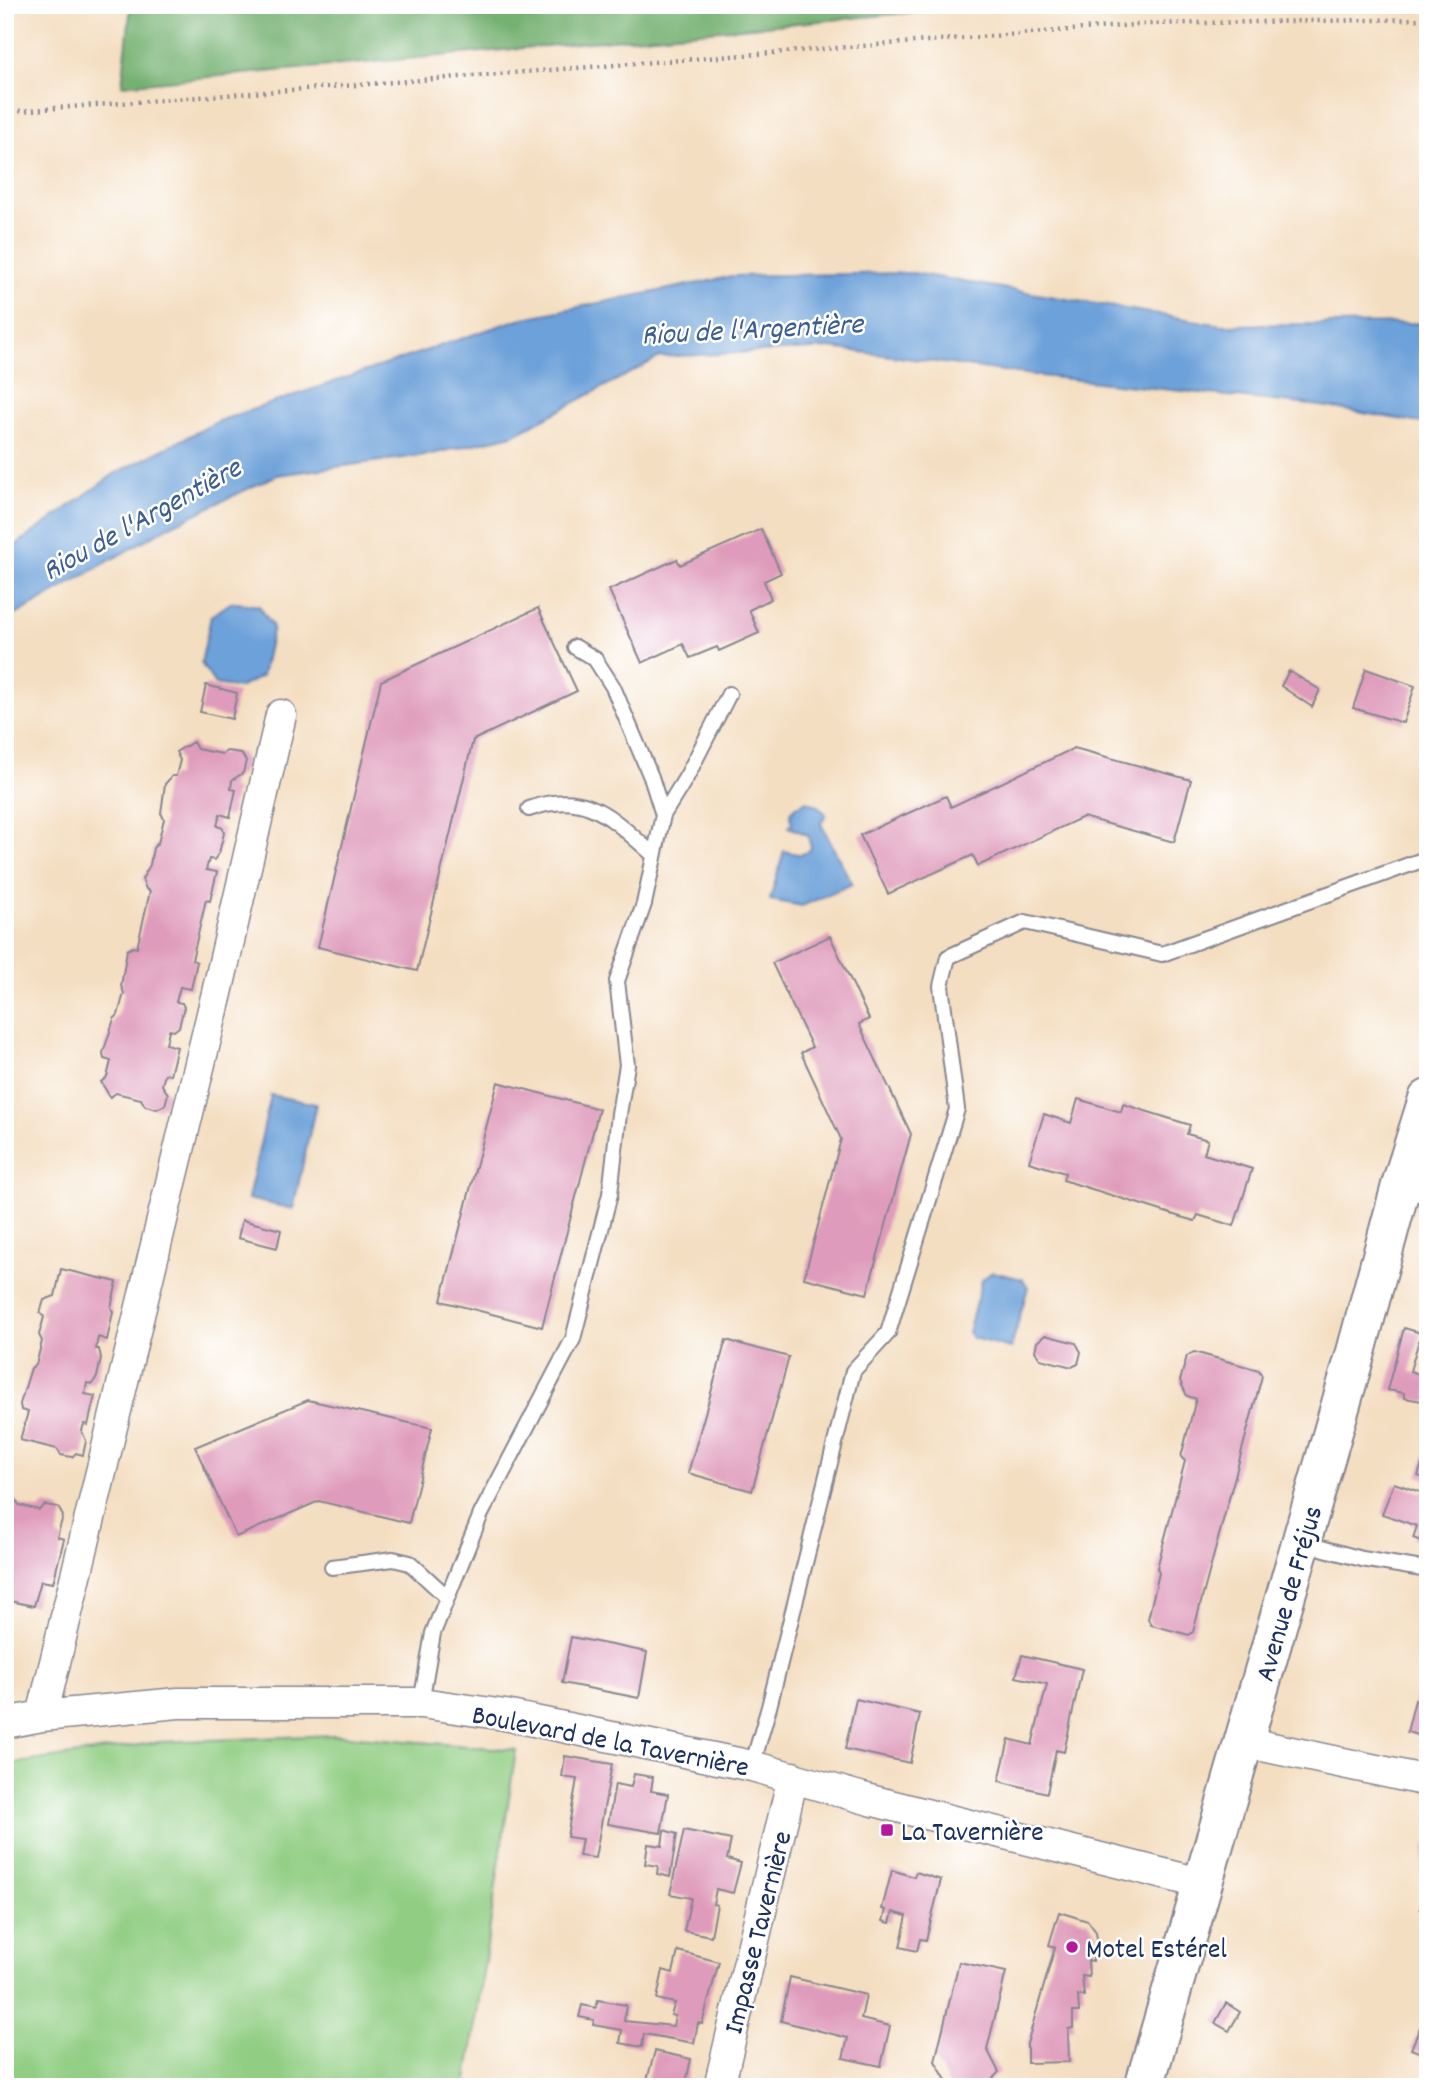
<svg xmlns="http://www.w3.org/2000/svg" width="1433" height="2092" viewBox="0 0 1433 2092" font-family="Dekko,sans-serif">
<rect width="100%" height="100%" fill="#fff"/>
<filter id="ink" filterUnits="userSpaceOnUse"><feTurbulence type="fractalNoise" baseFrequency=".0143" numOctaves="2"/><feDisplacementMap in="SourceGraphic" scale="14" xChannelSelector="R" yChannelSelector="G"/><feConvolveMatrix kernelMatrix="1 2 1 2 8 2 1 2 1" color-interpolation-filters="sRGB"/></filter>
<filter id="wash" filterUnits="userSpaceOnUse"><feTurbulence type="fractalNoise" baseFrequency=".00686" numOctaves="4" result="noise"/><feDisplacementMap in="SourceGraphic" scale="28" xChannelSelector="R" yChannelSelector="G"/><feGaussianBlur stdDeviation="1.57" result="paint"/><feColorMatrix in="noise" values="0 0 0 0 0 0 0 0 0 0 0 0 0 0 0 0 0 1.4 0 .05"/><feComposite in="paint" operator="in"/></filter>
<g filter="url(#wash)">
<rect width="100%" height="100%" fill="#f4dec1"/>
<path fill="#91ce83" stroke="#567e70" stroke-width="2" d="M335 1735 516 1750 466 2087H5V1765L159 1742Z"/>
<path fill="#74b171" stroke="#487068" stroke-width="2" d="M131 5H994L122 85Z"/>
<path fill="#6da1d9" stroke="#44689c" stroke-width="2" d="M913 273 1221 325 1428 323V424L1321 406 1041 376 831 348 660 357 513 435 432 454 277 475 168 527 5 621V553L114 474 219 421 519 319 734 276Z
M232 602 259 606 273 627 262 676 239 688 215 684 201 663 211 616Z
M807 801 818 806 826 814 821 824 852 884 802 906 770 900 784 851C794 853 804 858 811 848L808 835 789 827 792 823 790 814 795 807Z
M271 1095 316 1104 293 1209 248 1199Z
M992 1272 1022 1279 1028 1287 1011 1348 972 1338 968 1332 982 1280Z"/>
<g id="blocks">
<path fill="#df9bbb" d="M761 529 781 573 764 581 771 599 749 610 759 633 719 651 717 647 690 658 683 644 642 663 609 590 677 559 680 565Z
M538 608 577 691 473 740 417 971 318 947 381 681Z
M1366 669 1415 686 1403 723 1353 708Z
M1289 671 1320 690 1312 707 1281 686Z
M206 685 237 693 232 719 200 712Z
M193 742 197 749 222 754 227 751 241 753 246 761 243 773 232 780 231 789 236 790 230 817 220 814 217 826 223 828 224 833 219 853 214 860 209 859 206 870 217 872 210 901 206 900 192 960 197 962 191 989 180 987 176 1002 182 1003 184 1007 179 1027 174 1031 169 1030 166 1044 177 1047 170 1075 165 1074 162 1085 168 1094 165 1105 157 1109 145 1106 141 1099 116 1093 110 1097 101 1082 107 1077 111 1061 104 1059 103 1053 114 1019 118 1015 124 993 121 986 127 950 133 947 137 948 150 891 146 889 142 879 150 865 153 848 158 843 164 819 161 813 165 784 172 776H176L180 760 176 752Z
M1074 748 1191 780 1174 842 1083 817 978 866 973 855 888 894 860 835 946 796 951 807Z
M830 936 869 1019 859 1024 911 1134 867 1294 804 1278 841 1139 801 1053 812 1047 772 963Z
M498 1082 599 1109 542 1327 441 1301Z
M1078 1099 1121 1112 1123 1104 1190 1125 1187 1134 1208 1140 1204 1154 1252 1169 1234 1226 1198 1215 1195 1221 1184 1218 1063 1180 1065 1173 1029 1162 1044 1114 1071 1123Z
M242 1220 281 1230 277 1248 238 1238Z
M61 1269 117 1282 111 1307 113 1312 107 1340 98 1337 96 1349H99L101 1358 97 1377 92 1384 87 1383 85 1394 95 1396 88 1425 84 1424 82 1431 86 1441 83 1455 76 1453 72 1457 61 1455 57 1449 20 1440 28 1412 21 1410 20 1404 31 1368 36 1365 42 1341 39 1335 44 1317 40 1313 44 1300 55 1296Z
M1404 1328 1421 1333 1410 1371 1428 1377V1402L1404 1398V1393L1387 1390Z
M1045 1335 1076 1343 1081 1352 1078 1364 1072 1367 1040 1359 1035 1351 1037 1342Z
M726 1340 789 1357 752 1491 688 1473Z
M1194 1352 1259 1370 1262 1376 1193 1632 1189 1635 1151 1625 1148 1619 1159 1573 1157 1568 1185 1461 1181 1457 1196 1399 1187 1396 1180 1381 1187 1356Z
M308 1400 432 1428 409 1523 319 1501 236 1537 195 1447Z
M1427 1449H1428V1480L1418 1476Z
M1428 1481V1543L1413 1538 1417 1526 1382 1514 1394 1483 1423 1493Z
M16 1500 19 1505 39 1510 45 1505 58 1507 63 1516 57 1537 64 1539 53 1583 41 1581 34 1606 5 1600V1506Z
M571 1637 647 1652 639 1698 562 1683Z
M1022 1655 1082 1669 1064 1752 1056 1750 1047 1793 999 1781 1009 1739 1032 1745 1047 1684 1016 1677Z
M1427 1695 1428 1723 1425 1737 1407 1732 1415 1700 1425 1703Z
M856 1699 920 1714 910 1763 845 1749Z
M565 1756 612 1764 595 1858 579 1856 582 1839 567 1837 577 1779 562 1777Z
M634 1774 653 1777 651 1791 668 1794 661 1833 608 1824 615 1784 631 1787Z
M664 1830 677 1834 670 1877 657 1874 658 1866 645 1864 648 1844 662 1846Z
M684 1830 731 1840 727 1859 741 1863 733 1893 716 1889 713 1904 717 1905 711 1936 684 1931 691 1898 670 1894Z
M1426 1843H1428V1911L1420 1909 1425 1871 1421 1870Z
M892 1870 914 1877 916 1872 941 1880 926 1940 920 1939 917 1951 900 1947 907 1916 893 1912 890 1923 883 1921 886 1910 882 1909Z
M1059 1912 1088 1921 1096 1932 1098 1945 1095 1947 1093 1961H1088L1089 1977 1082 1976 1084 1996H1078L1079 2012H1073V2028L1068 2029 1069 2062 1027 2063V2044L1055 1947 1049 1945Z
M678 1951 719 1962 702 2024 698 2023 694 2043 644 2034 642 2047 620 2043 622 2030 593 2025 594 2020 579 2017 582 2005 596 2008 598 2000 626 2005 624 2021 673 2026 675 2016 671 2015 675 2003 657 1999 663 1970 673 1973Z
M959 1962 1006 1972 987 2049 999 2072 984 2087H950L935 2061Z
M790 1977 866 1995 861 2019 890 2026 881 2066 843 2058 848 2038 781 2021Z
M1226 2003 1240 2012 1229 2031 1215 2023Z
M1422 2023 1428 2026V2056L1411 2049Z
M655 2051 691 2059 685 2087H645Z
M1428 2067V2087H1419Z"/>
</g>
</g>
<g filter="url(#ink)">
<use href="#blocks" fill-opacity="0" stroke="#888690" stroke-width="2"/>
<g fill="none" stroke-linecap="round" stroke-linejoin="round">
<g stroke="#888690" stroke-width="18">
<path id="service" d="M529 809C588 788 612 819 654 855
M663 815 687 776 729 694
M1303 1543 1362 1559 1428 1570
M332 1567 393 1559 410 1563 447 1597
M421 1703 433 1633 481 1514 573 1339 610 1194 619 1114 627 1065 617 981 644 904 663 815 651 777 613 687 595 659 575 647
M752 1766 769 1707 853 1371 888 1333 957 1109 941 986 948 957 1025 922 1162 954 1428 858"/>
</g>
<g stroke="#888690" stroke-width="33">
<path id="minor" d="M1402 1182 1428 1188
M42 1716 217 993 281 715
M5 1723 42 1716 178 1703H421L505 1715 752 1766 870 1800 1204 1884
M1244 1742 1428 1781
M719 2087 793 1777"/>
</g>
<g stroke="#888690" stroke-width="42">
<path id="primary" d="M1144 2087 1356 1352 1402 1182 1428 1099"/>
</g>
<path stroke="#888690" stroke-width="4.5" stroke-dasharray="2 5" stroke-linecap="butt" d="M5 112 1148 24 1428 19"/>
<use href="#service" stroke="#fff" stroke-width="14"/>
<use href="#minor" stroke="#fff" stroke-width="30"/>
<use href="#primary" stroke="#fff" stroke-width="38"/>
</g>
</g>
<g fill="#b5179e" stroke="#fff" stroke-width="2.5">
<rect x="880" y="1823" width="14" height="14" rx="3.5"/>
<circle cx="1072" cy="1947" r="7"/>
</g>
<g text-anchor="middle" stroke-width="5" stroke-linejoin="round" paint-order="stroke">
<g font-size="28" fill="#1b2f5e" stroke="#fff">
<text transform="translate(1287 1593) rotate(-74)" y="10">Avenue de Fréjus</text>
<text transform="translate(611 1739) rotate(11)" y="10">Boulevard de la Tavernière</text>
<text transform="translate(756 1932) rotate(-76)" y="10">Impasse Tavernière</text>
</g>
<g font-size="28" fill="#1b2f5e" stroke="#fff" text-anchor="start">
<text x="901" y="1840">La Tavernière</text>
<text x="1086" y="1957">Motel Estérel</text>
</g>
<g font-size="30" font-style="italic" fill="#3c5d8f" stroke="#fff">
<text transform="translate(752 328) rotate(-3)" y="10">Riou de l'Argentière</text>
<text transform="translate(141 518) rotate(-29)" y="10">Riou de l'Argentière</text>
</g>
</g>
<rect width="1433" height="2092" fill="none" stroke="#fff" stroke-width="28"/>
</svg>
